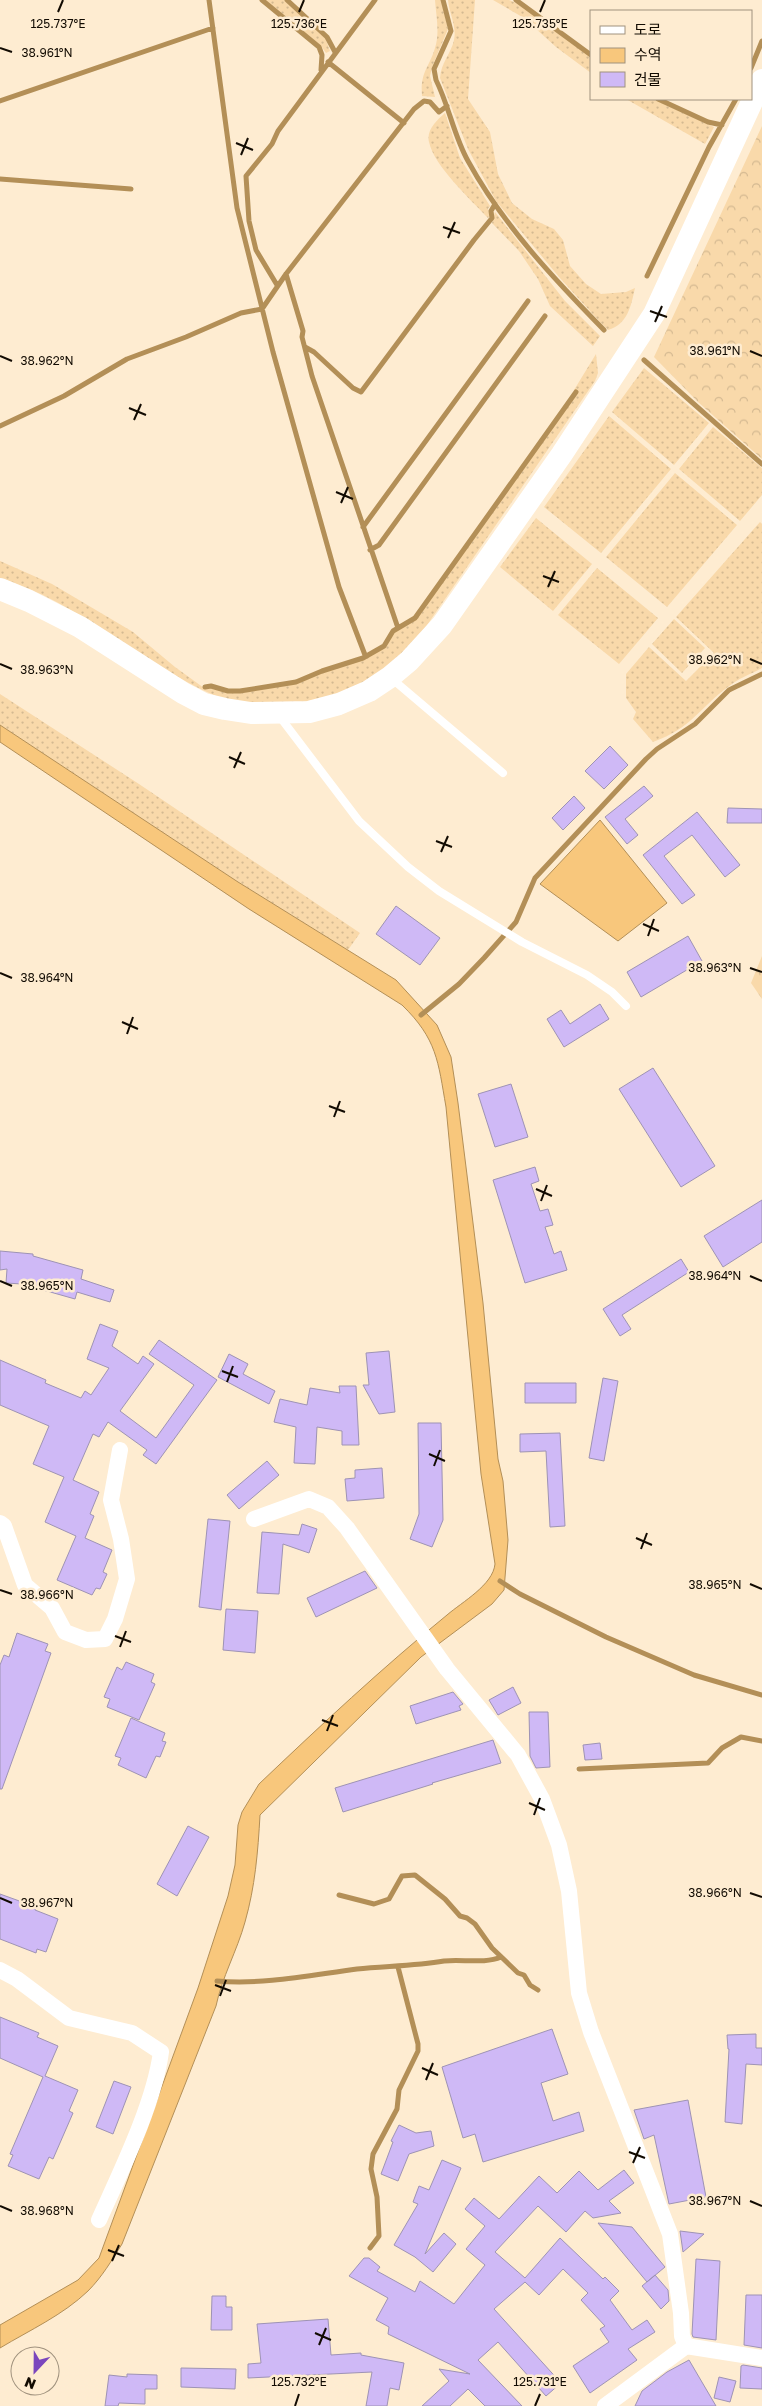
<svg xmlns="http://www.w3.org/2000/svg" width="762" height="2406" viewBox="0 0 762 2406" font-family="'Golos Text','Noto Sans KR',sans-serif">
<defs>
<pattern id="grass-dots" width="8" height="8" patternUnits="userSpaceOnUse" patternTransform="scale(1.25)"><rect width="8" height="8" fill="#f9d9aa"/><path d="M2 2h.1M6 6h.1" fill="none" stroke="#d4b991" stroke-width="1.8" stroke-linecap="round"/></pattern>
<pattern id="forest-crowns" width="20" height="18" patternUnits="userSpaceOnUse" patternTransform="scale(1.25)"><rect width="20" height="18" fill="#f9d9aa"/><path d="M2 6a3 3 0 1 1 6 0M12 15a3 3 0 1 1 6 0" fill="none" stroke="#d4b991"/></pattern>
</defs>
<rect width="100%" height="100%" fill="#feecd1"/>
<path fill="url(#grass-dots)" d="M265 0H284L325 37 330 51 326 53 321 46Z
M435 0H441L448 29 432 67 430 76 435 97 422 96C420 72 429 68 435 48 440 33 436 15 435 0Z
M448 0H475L468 99 490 132 498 174 512 203 532 219 554 229 563 240 570 266 586 284 601 294 626 292 635 288C631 306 628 324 608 330L600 322 559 277 496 201 468 149 440 78C441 62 451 54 454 40 457 26 449 13 448 0Z
M493 0H509L521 5 591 57V73L556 47 524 18Z
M626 99H653L714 127 705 144Z
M445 113 460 158 490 206 488 209 490 216 488 218C471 200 434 166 429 142 426 130 437 120 445 113Z
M495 212 565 301 600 336 593 346 550 306 538 279 519 251 492 223Z
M596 354 598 373 595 381 423 631C410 646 396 666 378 676 352 691 321 701 291 703 267 704 239 705 216 696 141 664 79 602 0 578V561L52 584 133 632 175 667 204 688 211 687 228 693H240L296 684 323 671 363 659 384 647 393 633 416 619 577 393 574 390Z
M644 368 709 423 674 465 612 412Z
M609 416 671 469 601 553 544 507Z
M713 427 762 468V495L740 521 679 469Z
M675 473 737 525 667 607 606 557Z
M536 518 592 564 553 611 500 567Z
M760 522 762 524V668C751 674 737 679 728 687 698 709 692 728 653 742L633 719 636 712 626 698V674L649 647 686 681 714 653 676 617Z
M597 568 658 618 619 664 558 615Z
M674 619 705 648 682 673 652 644Z
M0 694 139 784 360 933 348 950 238 882 0 725Z"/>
<path fill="url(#forest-crowns)" d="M762 126V459L698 402 654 357Z
M762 956V999L751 983Z"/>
<path fill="#f8c77c" stroke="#b38f57" d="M0 725 238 882 396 980 437 1025 451 1057 458 1103 483 1303 498 1459 503 1481 508 1540 504 1590 492 1604 421 1657 260 1815C258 1852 255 1887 245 1922 237 1951 222 1977 216 2006L122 2244C112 2260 102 2277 88 2291 63 2315 30 2330 0 2348V2325L78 2280 99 2258 198 1988 228 1896 235 1865 238 1825 242 1812 259 1784C320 1726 382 1668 447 1615 462 1602 493 1585 495 1564L481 1474 446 1107C438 1061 437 1039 402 1005L249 909 0 742Z
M600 820 667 903 618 941 540 884Z"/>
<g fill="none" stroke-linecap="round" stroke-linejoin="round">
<path stroke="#b38f57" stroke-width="5" d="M209 0 237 208 273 352 339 587 365 655
M262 0 319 47 322 55 321 70
M287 0 327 37 335 52
M443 0 451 31 434 69 436 80C449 106 454 136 468 161 503 225 554 279 604 330
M516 0 591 55
M328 62 404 123
M751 68 762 41
M658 99 708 122 722 125
M0 101 213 28
M0 179 131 189
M286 274 303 331 302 337 312 376 398 628
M647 276 709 147 736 99
M277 285 256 250 249 221 246 176 272 144 278 131 375 0
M305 347 314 352 353 388 361 392 474 240 492 218 491 211 495 204
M644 360 762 464
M0 426 64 396 127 359 186 337 241 313 262 309 286 274 414 109 424 101 430 102 439 112 447 106
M363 527 528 301
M370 550 379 545 545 316
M205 687 211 686 228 691H240L296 682 322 671 363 658 384 646 393 631 415 618 576 392
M421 1015 459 984 484 958 516 922 535 878 646 759 657 749 695 724 729 690 762 674
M500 1581 520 1594 606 1637 694 1675 762 1695
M579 1769 708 1763 722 1748 741 1737 762 1741
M339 1895 374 1904 389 1899 402 1876 415 1875 445 1899 460 1916 467 1918 475 1924 492 1948 518 1973 524 1975 530 1985 538 1990
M217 1981C264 1985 311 1975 357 1969 386 1966 415 1966 444 1961 462 1959 485 1964 501 1957
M370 2248 379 2236 377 2197 371 2169 373 2154 397 2109 399 2090 418 2051V2044L398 1967"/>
</g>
<path fill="#cfb9f6" stroke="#9e93b4" d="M610 746 628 765 604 789 585 771Z
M644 786 653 796 625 819 638 835 627 844 605 817Z
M574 796 585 808 563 830 552 818Z
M728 808 762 809V823H727Z
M697 812 740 865 725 877 692 835 664 856 695 895 682 904 643 855Z
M396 906 440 938 420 965 376 934Z
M688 936 702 961 641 997 627 972Z
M600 1004 609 1019 564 1047 547 1019 561 1010 570 1024Z
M653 1068 715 1166 681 1187 619 1089Z
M511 1084 528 1137 495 1147 478 1094Z
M535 1167 539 1181 531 1184 540 1211 548 1209 553 1225 545 1227 554 1254 561 1251 567 1270 525 1283 493 1180Z
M762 1200V1242L723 1267 704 1236Z
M0 1251 33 1254V1256L83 1270 81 1279 114 1290 110 1302 77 1292 75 1299 22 1284 6 1283 7 1269 0 1270Z
M681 1259 689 1272 622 1315 631 1329 620 1336 603 1309Z
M100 1324 118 1331 112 1346 138 1364 143 1356 154 1364 120 1411 156 1438 194 1385 149 1354 159 1340 217 1380 156 1464 143 1455 147 1450 108 1422 99 1437 93 1434 73 1480 99 1492 90 1514 94 1516 85 1538 112 1550 103 1572 107 1574 100 1589 96 1588 92 1595 57 1580 76 1536 45 1522 64 1477 33 1464 49 1426 0 1405V1360L46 1380 45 1383 81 1398 85 1391 91 1395 109 1368 87 1359Z
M389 1351 395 1412 379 1414 363 1385H369L366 1353Z
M229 1354 248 1364 243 1374 275 1391 269 1404 218 1377Z
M603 1378 618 1381 604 1461 589 1458Z
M525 1383H576V1403H525Z
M339 1386H356L359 1445H342V1431L317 1427 315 1464 294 1463 296 1427 274 1422 280 1399 307 1405 310 1388 340 1393Z
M418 1423H441L443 1520 432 1547 410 1539 419 1514Z
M560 1433 565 1526 550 1527 546 1451 520 1452V1434Z
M267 1461 279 1475 239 1509 227 1495Z
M382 1468 384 1498 347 1501 345 1479 355 1478V1470Z
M208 1519 230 1521 221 1610 199 1607Z
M302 1524 317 1529 309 1553 283 1544 279 1594 257 1593 262 1532 299 1535Z
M365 1571 377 1588 316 1617 307 1598Z
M226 1609 258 1611 255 1653 223 1650Z
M17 1633 48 1644 45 1651 51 1653 2 1789H0V1665L4 1655 9 1657Z
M126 1662 154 1674 151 1682 155 1684 139 1720 107 1707 110 1699 104 1697 117 1667 122 1670Z
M513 1687 521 1703 498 1715 489 1700Z
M453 1692 463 1704 459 1706 461 1710 416 1724 410 1706Z
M529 1712H548L550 1767 536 1768 530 1756Z
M131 1718 165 1733 162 1741 166 1742 160 1757 156 1756 146 1778 118 1765 121 1758 115 1756Z
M493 1740 501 1763 432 1783 433 1784 343 1812 335 1788Z
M600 1743 602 1759 585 1760 583 1745Z
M188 1826 209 1837 177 1896 157 1884Z
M0 1894 36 1907 35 1910 58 1919 46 1952 37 1949 36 1953 0 1939Z
M0 2017 39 2033 37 2037 58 2046 45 2076 78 2090 69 2111 73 2113 53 2159 49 2157 39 2179 8 2166 13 2155 10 2154 43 2077 0 2058Z
M552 2029 568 2074 541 2083 553 2121 579 2112 584 2131 483 2162 475 2134 463 2138 442 2067Z
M756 2034V2048H762V2065L746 2064 742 2124 725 2122 729 2049H728L727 2035Z
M114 2081 131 2087 113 2134 96 2127Z
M688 2100 706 2197 669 2204 654 2135 644 2139 634 2110Z
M399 2125 416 2133 431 2131 434 2146 409 2154 398 2181 381 2174 393 2142 391 2141Z
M442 2160 461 2168 425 2254 444 2233 456 2244 433 2272 415 2257 394 2245 418 2204 413 2202 419 2186 429 2190Z
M624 2170 634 2183 609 2201 621 2213 593 2218 585 2211 566 2232 538 2206 495 2252 525 2278 560 2238 603 2279 605 2277 619 2291 610 2300 632 2330 647 2320 655 2332 628 2349 637 2360 590 2393 573 2366 609 2342 600 2329 605 2326 581 2300 588 2293 563 2269 539 2295 525 2282 494 2309 561 2383 546 2396 498 2342 478 2360 522 2406H485L468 2389 450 2406H422L449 2381 439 2369 470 2374 388 2334 389 2327 376 2320 388 2298 349 2276 364 2258H369L380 2267 377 2271 415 2292 420 2281 454 2304 485 2265 466 2249 485 2226 465 2209 474 2198 499 2219 539 2176 557 2193 579 2171 598 2190Z
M598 2223 632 2227 665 2267 647 2282Z
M680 2231 704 2234 683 2252Z
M696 2259 720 2261 716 2340 693 2337 692 2334Z
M655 2275 668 2290 669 2301 661 2309 642 2286Z
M746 2295H762V2348L744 2345Z
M212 2296H226V2307H232V2330H211Z
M328 2319 331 2355 361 2353V2355L404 2363 399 2390 390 2388 387 2406H366L372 2372 248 2378V2364L261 2363 257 2324Z
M689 2360 716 2406H635L642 2391 667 2372Z
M743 2365 762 2368V2389L740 2388 741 2366Z
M181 2368 236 2369 235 2389 181 2387Z
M127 2374 157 2375V2389H145V2404L119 2403 118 2406H105L109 2375 127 2377Z
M719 2377 736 2381 730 2402 714 2398Z"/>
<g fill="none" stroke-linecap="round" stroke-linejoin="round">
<path stroke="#fff" stroke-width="8" d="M391 678 503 773
M280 717 359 821 408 867 439 891 522 942 587 975 612 992 626 1006"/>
<path stroke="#fff" stroke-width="16" d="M254 1519 309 1499 328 1507 347 1528 447 1669 518 1755 542 1799 559 1845 569 1891 579 1993 591 2032 670 2234 681 2313 682 2336 686 2346
M0 1523 4 1526 25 1585 52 1608 65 1632 86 1640 105 1639 115 1619 127 1579 121 1539 111 1500 120 1450
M0 1970 17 1979 69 2018 132 2033 161 2052C154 2104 121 2171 99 2220
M605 2406 686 2346 762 2358"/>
<path stroke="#fff" stroke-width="22" d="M0 589 29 601 80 627 183 693 204 704 225 709 251 713 309 712 339 704 369 691 390 677 409 661 442 625 562 454 654 314 762 80"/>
</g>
<path fill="none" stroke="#120b02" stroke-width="2" d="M58 12 63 0M299 12 304 0M540 12 545 0M0 48 12 52M236 143 253 150M241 155 248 138M443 227 460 233M448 238 455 222M650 311 667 317M655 322 662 306M750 351 762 356M0 356 12 361M129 408 146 415M134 420 141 404M336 492 353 499M341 503 348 487M543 576 559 582M548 587 555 571M750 659 762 664M0 664 12 669M229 757 245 764M234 768 241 752M436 841 452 847M441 852 448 836M643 924 659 931M648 936 654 919M750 968 762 972M0 973 12 978M122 1022 138 1029M127 1034 133 1017M329 1106 345 1112M334 1117 340 1101M536 1189 552 1196M541 1201 547 1185M750 1276 762 1281M0 1281 12 1286M222 1371 238 1377M227 1382 233 1366M429 1454 445 1461M434 1466 440 1450M636 1538 652 1545M641 1549 647 1533M750 1584 762 1589M0 1590 12 1594M115 1636 131 1642M120 1647 126 1631M322 1720 338 1726M327 1731 333 1715M529 1803 545 1810M534 1815 540 1798M750 1893 762 1897M0 1898 12 1903M215 1985 231 1991M220 1996 226 1980M422 2068 438 2075M426 2080 433 2063M629 2152 645 2158M633 2163 640 2147M750 2201 762 2206M0 2206 12 2211M108 2250 124 2256M112 2261 119 2245M315 2333 331 2340M319 2345 326 2328M295 2406 299 2394M535 2406 540 2394"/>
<g font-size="12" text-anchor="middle" fill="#120b02" stroke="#feecd1" stroke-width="5" stroke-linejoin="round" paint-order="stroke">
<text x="58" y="28">125.737°E</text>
<text x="299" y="28">125.736°E</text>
<text x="540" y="28">125.735°E</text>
<text x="47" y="57">38.961°N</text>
<text x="715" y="355">38.961°N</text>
<text x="47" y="365">38.962°N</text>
<text x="715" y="664">38.962°N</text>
<text x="47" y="674">38.963°N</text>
<text x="715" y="972">38.963°N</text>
<text x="47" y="982">38.964°N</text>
<text x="715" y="1280">38.964°N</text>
<text x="47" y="1290">38.965°N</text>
<text x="715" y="1589">38.965°N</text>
<text x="47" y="1599">38.966°N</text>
<text x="715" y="1897">38.966°N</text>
<text x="47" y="1907">38.967°N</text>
<text x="715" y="2205">38.967°N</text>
<text x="47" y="2215">38.968°N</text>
<text x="299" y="2386">125.732°E</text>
<text x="540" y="2386">125.731°E</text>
</g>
<rect x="590" y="10" width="162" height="90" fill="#feecd1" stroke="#a0927e"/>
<rect x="600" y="26" width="25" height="8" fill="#ffffff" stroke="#a0927e"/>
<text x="634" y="35" font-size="15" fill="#120b02">도로</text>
<rect x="600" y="48" width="25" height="15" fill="#f8c77c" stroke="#a0927e"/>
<text x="634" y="60" font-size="15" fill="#120b02">수역</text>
<rect x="600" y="72" width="25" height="15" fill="#cfb9f6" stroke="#a0927e"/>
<text x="634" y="85" font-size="15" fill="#120b02">건물</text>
<g transform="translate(35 2371) rotate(202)"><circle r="24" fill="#feecd1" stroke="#a0927e"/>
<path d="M0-4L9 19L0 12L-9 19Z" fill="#7b46bd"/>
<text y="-8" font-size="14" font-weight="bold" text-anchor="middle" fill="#120b02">N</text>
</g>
</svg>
